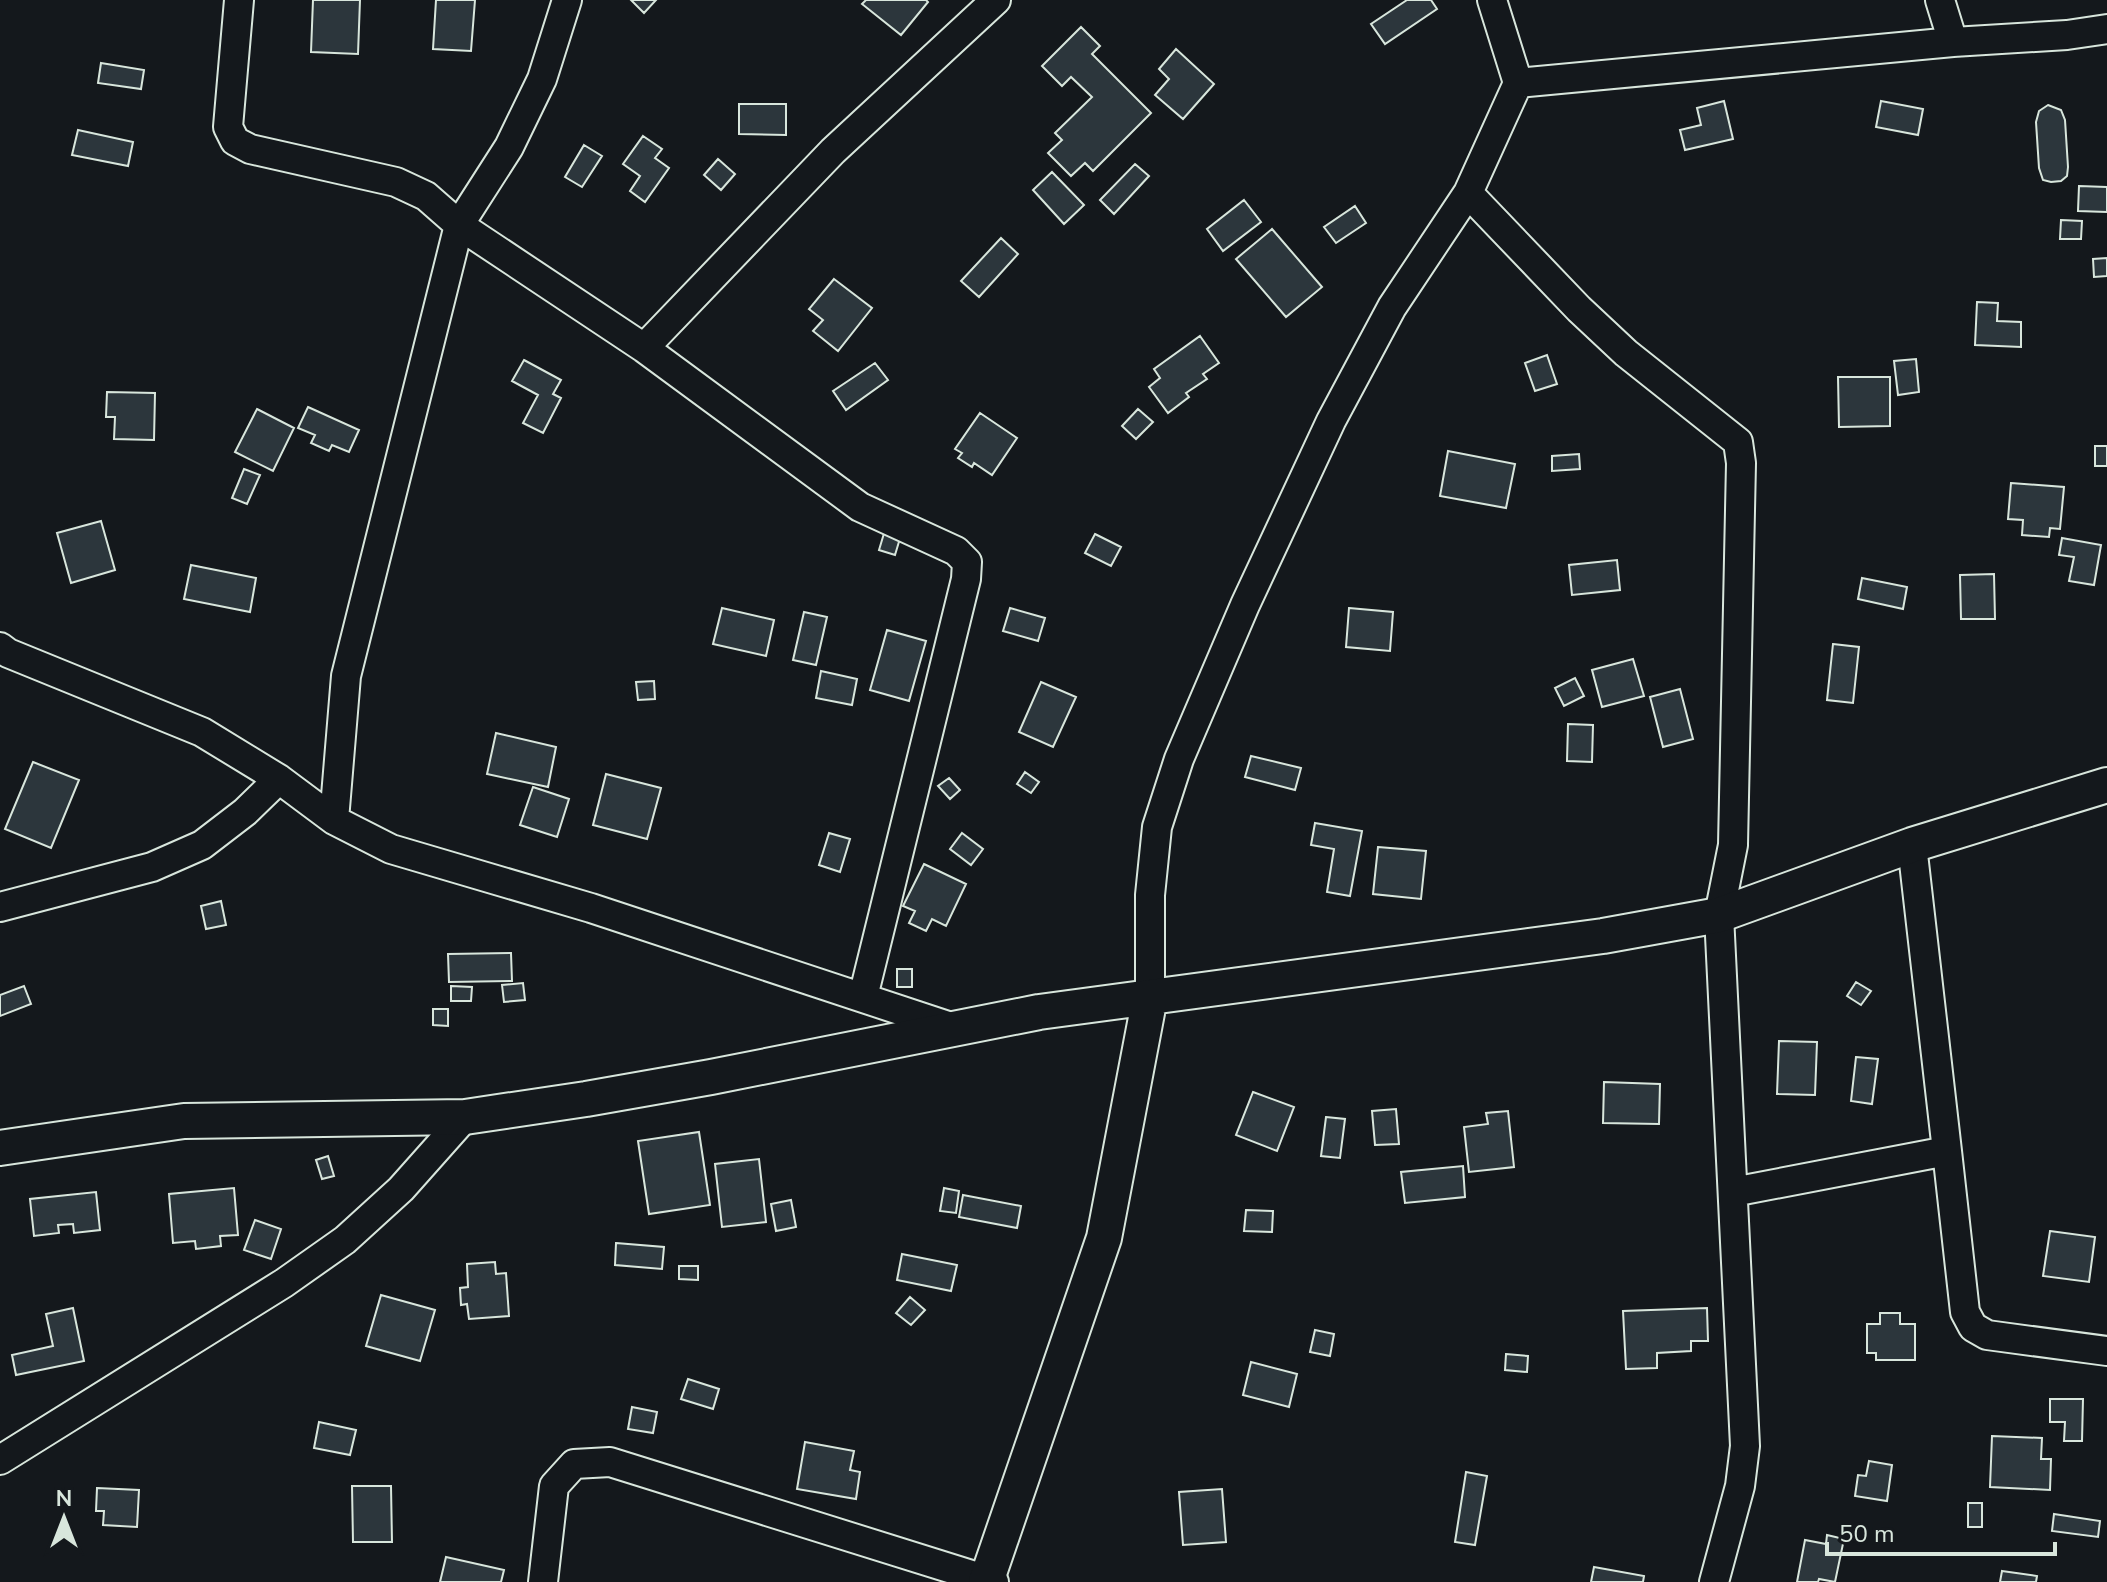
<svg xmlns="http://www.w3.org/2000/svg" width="2107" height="1582" viewBox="0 0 2107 1582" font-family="'Nunito Sans',sans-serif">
<rect width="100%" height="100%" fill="#14181c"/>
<path fill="#2c363c" stroke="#d8e6dc" stroke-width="2" d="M313 0H360L358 54 311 52Z
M436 0H475L471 51 433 49Z
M631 0H656L644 13Z
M866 0H926L928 2 901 35 862 4Z
M1407 0H1431L1437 9 1385 44 1371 24Z
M1081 27 1100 46 1092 54 1151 113 1093 171 1085 163 1071 176 1048 153 1062 140 1055 133 1092 97 1071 77 1062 86 1042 66Z
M1176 49 1214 84 1183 119 1155 95 1169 79 1159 69Z
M101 63 144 70 141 89 98 83Z
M1724 101 1733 139 1685 150 1680 130 1701 125 1697 108Z
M1881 101 1923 109 1918 135 1876 127Z
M739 104H786V135L739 134Z
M2048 105 2061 110 2065 120 2068 167 2067 176 2061 181 2051 182 2043 180 2039 168 2036 122 2039 111Z
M78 130 133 142 128 166 72 155Z
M643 136 662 149 655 158 669 168 645 202 630 191 640 176 623 164Z
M584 145 602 156 582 187 565 177Z
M718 159 735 174 721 190 704 175Z
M1135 164 1149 176 1114 214 1100 200Z
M1052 172 1084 205 1064 224 1033 190Z
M2079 186 2107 187V212L2078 211Z
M1244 200 1261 222 1223 251 1207 229Z
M1355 206 1366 223 1336 243 1324 227Z
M2061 220 2082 221 2081 239H2060Z
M1272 229 1322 287 1286 317 1236 259Z
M1001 238 1018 254 979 297 961 281Z
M2107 258V276L2094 277 2093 259Z
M834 279 872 308 838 351 813 331 823 320 809 309Z
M1977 302 1998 303 1997 321 2021 322V347L1975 345Z
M1200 336 1219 363 1203 374 1207 379 1186 393 1189 397 1168 413 1149 387 1160 378 1154 369Z
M1547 355 1557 384 1535 391 1525 363Z
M1916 359 1919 392 1898 395 1894 361Z
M524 360 561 380 553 394 561 398 543 433 523 423 538 395 512 381Z
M875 363 888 380 846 410 833 391Z
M1838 377H1890V426L1839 427Z
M107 392 155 393 154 440 114 439 115 417H106Z
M308 407 359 430 349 452 332 445 329 451 311 443 315 435 298 428Z
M257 409 294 428 273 471 235 452Z
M1138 409 1153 422 1136 439 1122 426Z
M980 413 1017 438 992 475 974 463 972 467 958 458 962 453 955 449Z
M2095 446H2107V466H2095Z
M1448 451 1515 464 1506 508 1440 496Z
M1579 454 1580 469 1552 471V456Z
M244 469 260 475 247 504 232 498Z
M2011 483 2064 487 2060 529 2050 528 2049 537 2022 535 2023 520 2008 519Z
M101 521 115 570 71 583 57 533Z
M885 530 901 535 895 555 879 550Z
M1095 534 1121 547 1111 566 1085 553Z
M2062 538 2101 545 2094 585 2069 581 2074 557 2059 555Z
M1617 560 1620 590 1572 595 1569 565Z
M191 565 256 578 250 612 184 599Z
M1994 574 1995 619H1961L1960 575Z
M1862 578 1907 587 1903 609 1858 599Z
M722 608 774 620 766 656 713 644Z
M1010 608 1045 618 1038 641 1003 631Z
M1349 608 1393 612 1390 651 1346 647Z
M804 612 827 617 816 665 793 660Z
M887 630 926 641 909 701 870 690Z
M1833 644 1859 647 1853 703 1827 700Z
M1633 659 1644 696 1602 707 1592 670Z
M821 671 857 679 852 705 816 698Z
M1575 678 1584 696 1564 706 1555 688Z
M654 681 655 699 638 700 636 682Z
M1041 682 1076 697 1053 747 1019 732Z
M1680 689 1693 739 1663 747 1650 697Z
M1568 724 1593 725 1592 762 1567 761Z
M496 733 556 747 548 787 487 774Z
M1251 756 1301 768 1295 790 1245 777Z
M33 762 79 780 51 848 5 829Z
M1025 772 1039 782 1031 793 1017 784Z
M606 774 661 788 647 839 593 825Z
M949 778 960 790 950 799 938 786Z
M533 787 569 799 557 837 520 825Z
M1315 823 1362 831 1350 896 1327 892 1334 849 1311 845Z
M829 833 850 839 840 872 819 865Z
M962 833 983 849 971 865 950 849Z
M1378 847 1426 851 1421 899 1373 894Z
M924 864 966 884 946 926 932 919 926 931 909 923 915 911 903 906Z
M221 901 226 925 206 929 201 906Z
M511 953 512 981 449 982 448 954Z
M897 969H912V987H897Z
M1856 982 1871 991 1861 1005 1847 996Z
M523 983 525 1000 504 1002 502 985Z
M24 986 31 1004 0 1016V995Z
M451 986 472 987 471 1001H451Z
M433 1009H448V1026L433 1025Z
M1779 1041 1817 1042 1815 1095 1777 1094Z
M1856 1057 1878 1059 1872 1104 1851 1101Z
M1604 1082 1660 1084 1659 1124 1603 1123Z
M1253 1092 1294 1107 1277 1151 1236 1135Z
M1396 1109 1399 1144 1375 1145 1372 1111Z
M1508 1111 1514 1167 1469 1172 1464 1127 1488 1124 1486 1113Z
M1326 1117 1345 1119 1340 1158 1321 1156Z
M699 1132 710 1205 649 1214 638 1141Z
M328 1156 334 1176 322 1179 316 1160Z
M759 1159 766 1222 722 1227 715 1164Z
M1463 1166 1465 1197 1405 1203 1401 1172Z
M234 1188 238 1235 220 1236 221 1246 196 1249 195 1241 173 1243 169 1194Z
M944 1188 959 1191 956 1213 940 1211Z
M96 1192 100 1230 74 1233 73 1224 58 1225 59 1233 34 1236 30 1199Z
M963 1195 1021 1206 1017 1228 959 1217Z
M791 1200 796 1227 776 1231 771 1204Z
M1246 1210 1273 1211 1272 1232 1244 1231Z
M255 1220 281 1229 271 1259 244 1250Z
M2050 1231 2095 1237 2089 1282 2043 1276Z
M616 1243 664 1247 662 1269 615 1265Z
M902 1254 957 1265 951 1291 897 1280Z
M495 1262 496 1274 506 1273 509 1316 469 1319 467 1304 461 1305 460 1288 468 1287 467 1264Z
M679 1266H698V1280L679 1279Z
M381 1295 435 1310 420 1361 366 1346Z
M910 1297 925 1310 911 1325 896 1313Z
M73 1308 84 1361 16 1375 12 1355 53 1346 46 1314Z
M1707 1308 1708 1341H1691V1351L1657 1353V1368L1626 1369 1623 1311Z
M1880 1313H1900V1324H1915V1360H1876V1353H1867V1324H1880Z
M1315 1330 1334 1334 1330 1356 1310 1352Z
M1506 1354 1528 1356 1527 1372 1505 1370Z
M1251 1362 1297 1374 1289 1407 1243 1395Z
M688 1379 719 1389 713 1409 681 1399Z
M2050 1399H2083L2082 1441H2064L2065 1422H2050Z
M632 1407 657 1412 653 1433 628 1429Z
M319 1422 356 1430 350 1455 314 1448Z
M1992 1436 2042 1438 2041 1459H2051L2050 1490 1990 1487Z
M805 1442 854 1451 850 1470 860 1472 856 1499 797 1489Z
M1869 1461 1892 1465 1887 1501 1855 1496 1858 1475 1866 1476Z
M1466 1472 1487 1476 1475 1545 1455 1542Z
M352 1486H391L392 1542H353Z
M97 1488 139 1490 137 1527 103 1525 104 1511H96Z
M1222 1489 1226 1542 1183 1545 1179 1492Z
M1968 1503H1982V1527H1968Z
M2054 1514 2100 1521 2098 1537 2052 1531Z
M1827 1535 1844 1539 1835 1582 1819 1579 1818 1582H1797L1805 1540 1826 1544Z
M446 1557 504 1570 501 1582H440Z
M1594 1567 1644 1576 1643 1582H1591Z
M2002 1571 2037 1576 2036 1582H2000Z"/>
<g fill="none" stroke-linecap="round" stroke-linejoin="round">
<g stroke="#d8e6dc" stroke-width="32">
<path id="minor" d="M239 0 228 127 235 141 250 149 396 182 426 196 459 225 644 348 860 507 956 551 967 562 966 579 863 997
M1940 0 1953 42
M1518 83 1953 42 2067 35 2107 29
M1468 193 1579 309 1626 353 1738 442 1741 463 1733 845 1719 915 1745 1446 1740 1486 1714 1582
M644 348 833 151 996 0
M0 647 8 653 202 732 279 779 334 820 391 849 591 908 957 1029
M334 820 346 676 459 225 509 147 542 79 567 0
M0 907 152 867 202 845 245 812 279 779
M1150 997V895L1157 827 1179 759 1245 605 1331 421 1392 307 1468 193 1518 83 1492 0
M1947 1151 1965 1312 1973 1327 1987 1335 2107 1351
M1733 1192 1947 1151 1912 845
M0 1460 284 1283 345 1240 401 1189 465 1117
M543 1582 554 1486 574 1464 610 1462 994 1582"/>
</g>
<g stroke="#d8e6dc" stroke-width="38">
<path id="tertiary" d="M0 1148 184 1121 465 1117 586 1099 711 1077 1039 1012 1603 936 1719 915 1912 845 2107 785
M986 1582 1104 1238 1150 997"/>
</g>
<use href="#minor" stroke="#14181c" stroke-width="28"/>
<use href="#tertiary" stroke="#14181c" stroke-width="34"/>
</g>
<g transform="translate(64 1518)" stroke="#14181c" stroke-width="6" paint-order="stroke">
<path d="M0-6L14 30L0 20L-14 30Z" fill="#d8e6dc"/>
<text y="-12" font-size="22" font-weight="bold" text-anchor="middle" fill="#d8e6dc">N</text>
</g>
<path d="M1827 1542v12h228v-12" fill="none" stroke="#d8e6dc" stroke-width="4"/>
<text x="1839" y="1542" font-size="24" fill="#d8e6dc" stroke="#14181c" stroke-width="6" paint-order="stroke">50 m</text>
</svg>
